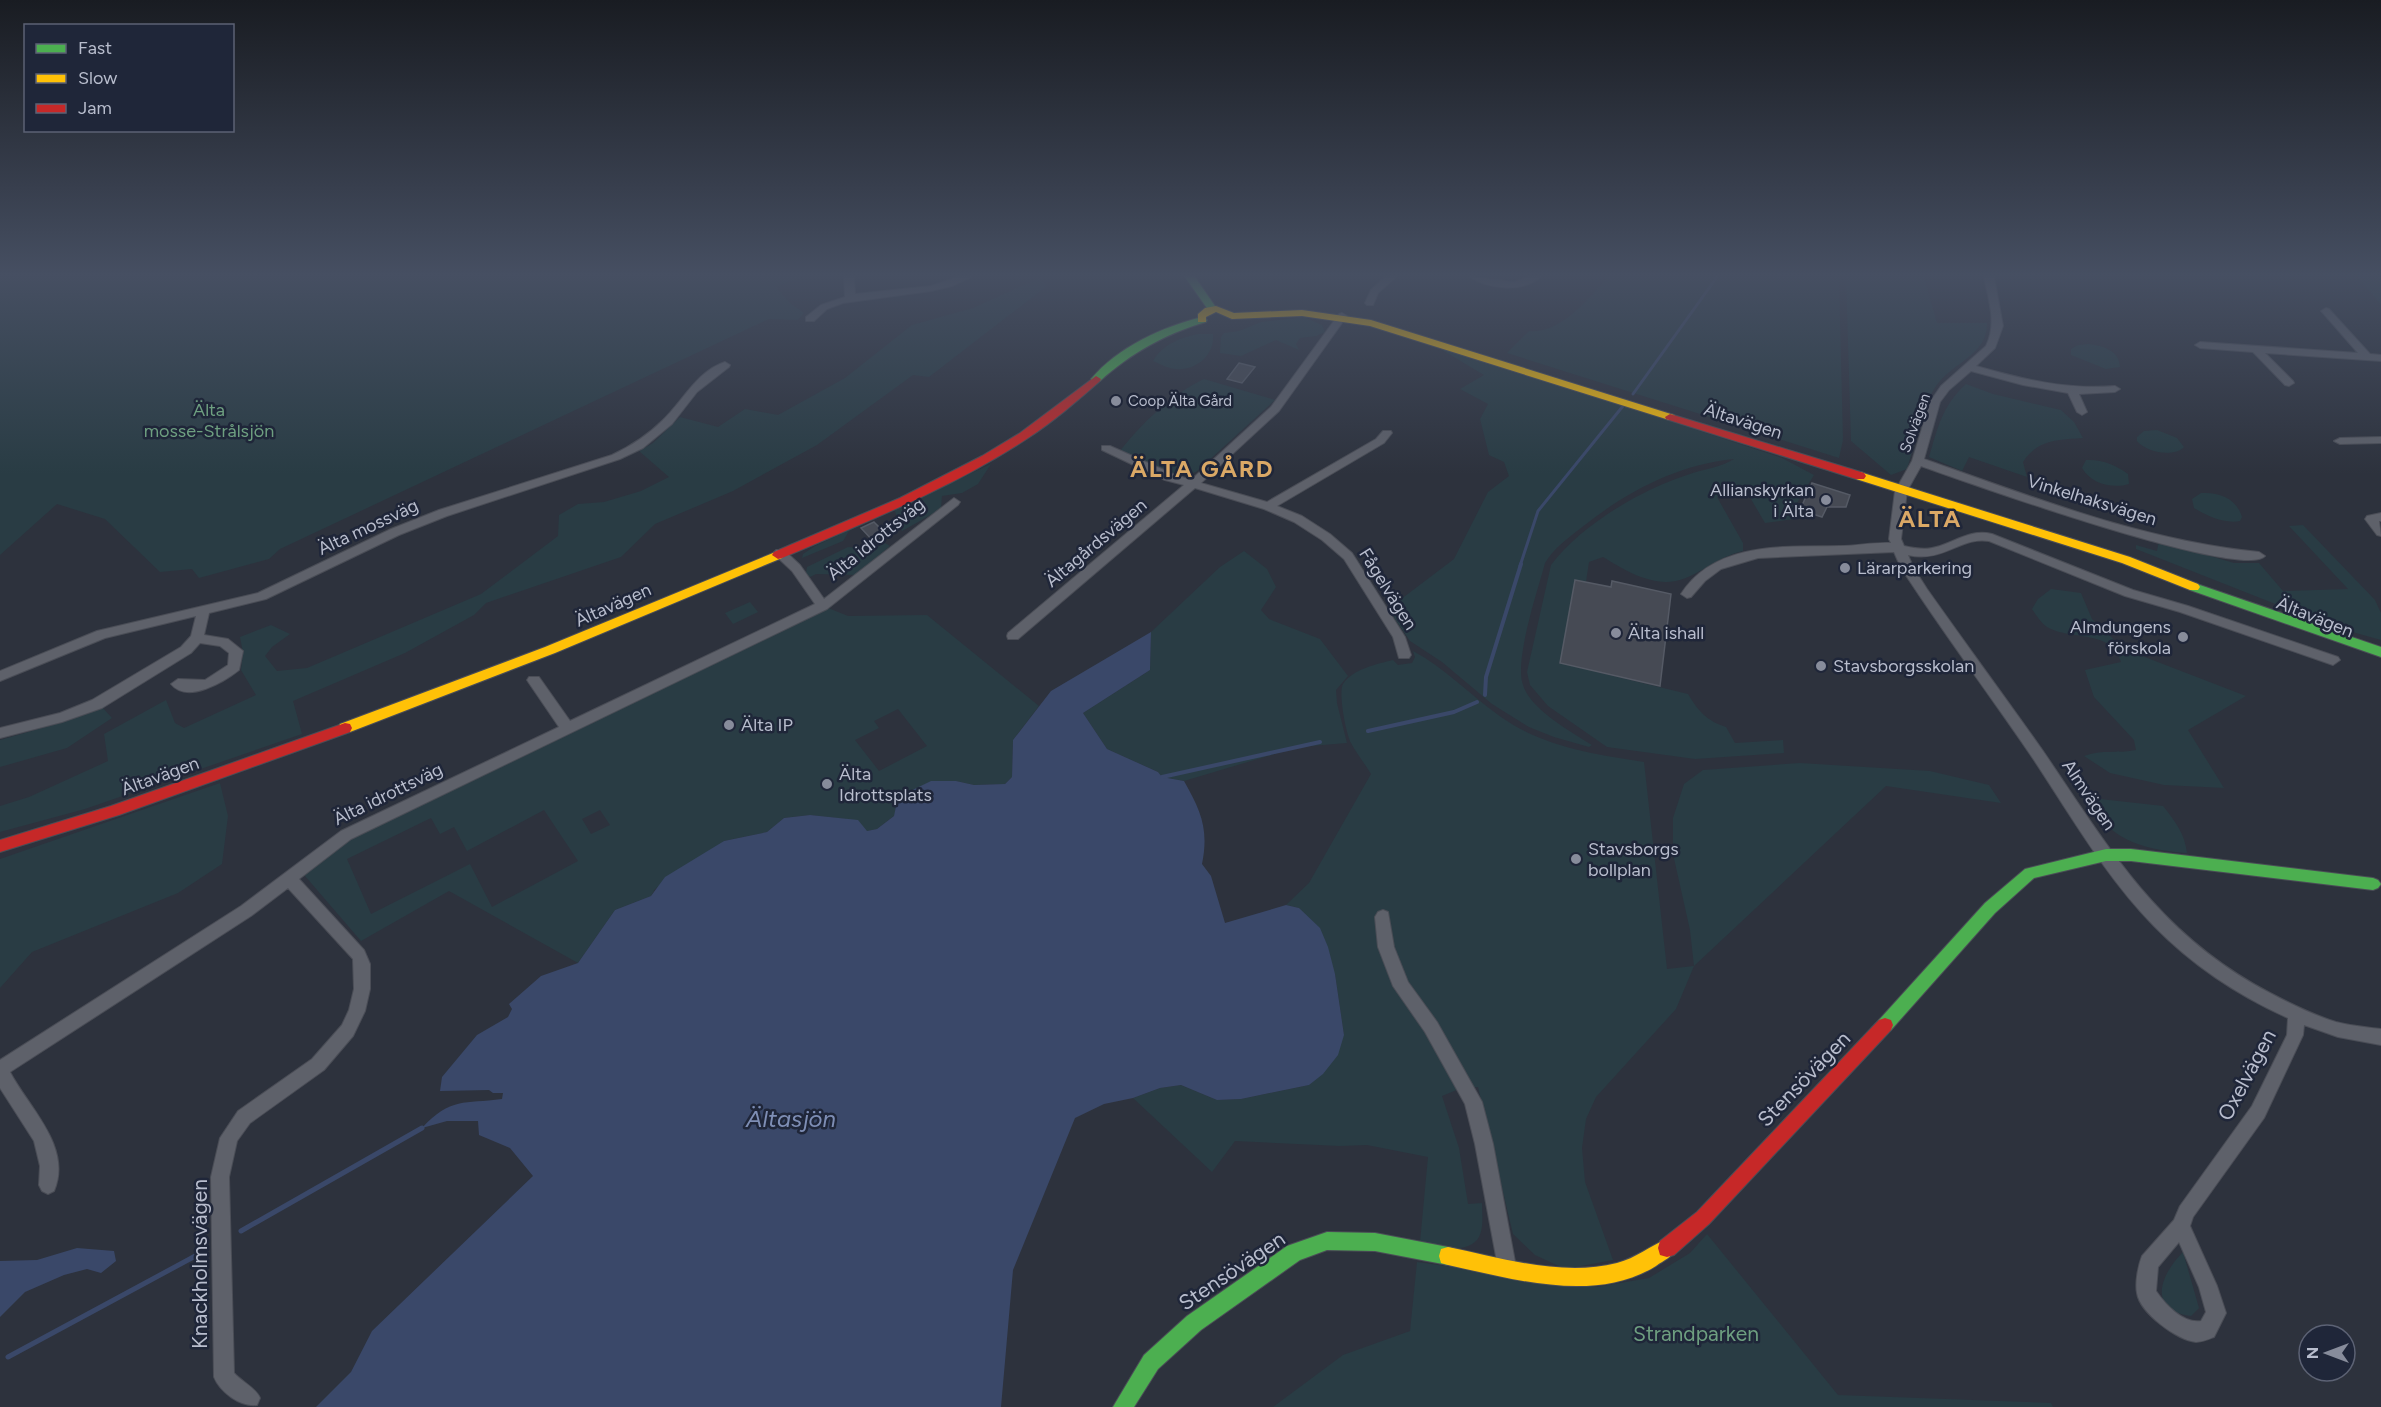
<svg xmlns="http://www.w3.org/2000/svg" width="2381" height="1407" viewBox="0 0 2381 1407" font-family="Figtree,sans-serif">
<rect width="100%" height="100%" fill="#2d323d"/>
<path fill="#293c44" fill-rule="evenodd" d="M0 277H802L776 287 790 303 804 313 798 320 769 319 280 549 269 559 199 578 192 569 160 572 105 519 57 504 0 555Z
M1608 277H1839L1843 440 1839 458 1507 353 1529 331C1561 334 1588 299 1608 277Z
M1846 277H1924L1937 323H1987C1988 355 1953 362 1936 386 1920 409 1916 441 1907 469L1891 475 1851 441Z
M2358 277H2381V305Z
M1039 278 1047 286 929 377 913 375 817 445 733 491 655 524 621 557 486 603 474 615 405 653 293 701 302 734 85 809 0 832V806L29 797 108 761 104 734 166 700 175 723 184 728 256 695 241 670 243 652 240 637 271 625 290 634 272 647 265 656 277 671 307 668 481 594 558 536 559 515 578 504 604 502 641 491 669 477 639 451 653 443 680 417 718 427 745 409 778 415 845 378 912 325 973 308Z
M1304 317 1322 325 1325 332 1316 336 1300 338 1296 344 1299 350 1276 340 1241 356 1220 353 1221 337 1224 333 1239 331 1261 322Z
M1198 334H1213C1215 355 1196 371 1176 369 1169 369 1160 364 1153 361 1163 344 1180 338 1198 334Z
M2089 344C2103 346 2119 350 2120 367L2106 369 2071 355V349L2078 345Z
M1437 347H1445L1782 458 1814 475 1794 508 1801 518 1765 523 1748 494 1717 497 1743 543V551C1718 557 1705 571 1683 579 1655 589 1626 571 1603 557L1589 562 1586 582 1575 580 1560 663 1688 694C1698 711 1707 721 1726 727L1735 743 1783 740 1784 753 1695 759 1607 747 1548 706 1530 685 1527 672 1551 565C1580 526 1640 490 1687 475 1702 469 1720 468 1734 459 1676 465 1626 492 1581 528 1567 539 1554 548 1545 563 1538 590 1514 660 1523 685 1531 710 1570 731 1592 745L1589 747 1554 737 1529 727 1492 704 1442 662 1410 641 1388 609 1454 559 1488 492 1509 476 1504 462 1489 455 1480 419 1488 404 1460 389 1484 375Z
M1204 379 1275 400 1196 472C1169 481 1144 462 1120 451 1142 423 1172 394 1204 379Z
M1966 384 1993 394 2061 410 2074 422 2083 438C2058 440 2038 439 2023 462L2027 477 1969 457 1962 471 1929 457C1938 427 1942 406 1966 384Z
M2157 430 2177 438 2184 447C2173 458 2146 452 2137 441V437L2144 431Z
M2086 460C2102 459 2116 465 2128 474L2129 484C2113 489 2091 484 2082 468Z
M991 464 978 484 962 493 942 496 941 508 936 512 902 531 894 509Z
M2201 493C2220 492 2236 498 2242 517L2240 521C2225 524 2207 516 2194 508L2192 499Z
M875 518 849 531 843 541 802 558 803 554 815 546Z
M2303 525 2375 600 2381 613V640L2331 626 2136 549V545L2157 551 2159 541 2234 563H2259L2283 591 2348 589 2289 526Z
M885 543 890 546 856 575 816 574 810 577 806 573 807 567 848 547 874 549Z
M1244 551 1267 569 1276 587 1261 610 1269 619 1320 639 1348 676 1336 690 1337 703 1347 743 1298 747 1184 781 1162 777 1158 772 1107 749 1083 713 1150 670 1151 632 1220 567Z
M2051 589 2081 593 2092 619 2124 649 2246 696 2188 730 2224 788 2164 785 2110 773 2084 756C2101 749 2119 754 2136 750L2134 740 2094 697 2085 670 2121 662C2112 629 2071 641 2047 627 2042 624 2036 615 2032 609L2038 599Z
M750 602 758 612 733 624 725 613Z
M823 606 848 616 927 615 1039 706 1013 740 1012 777 1005 784 974 785 956 781 894 816 877 829 867 831 846 819 810 815 784 818 767 832 724 841 655 889 651 896 615 910 578 963 449 891 361 941 299 869 333 844ZM898 709 927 746 879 771 855 740 879 728 874 721ZM544 810 578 861 492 907 470 864 371 914 347 859 431 818 440 834 454 827 467 851ZM600 810 610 825 591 834 582 819Z
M1413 651C1445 668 1471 696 1501 717 1544 747 1594 754 1644 762L1667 969 1694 966 1690 930 1673 854V818L1684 784 1703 770 1800 763 1930 771 1989 785 2001 803 1886 786 1694 966 1676 1009 1596 1097 1586 1119 1582 1148 1585 1182 1613 1260 1565 1269 1535 1255 1513 1234 1478 1087 1459 1089 1442 1096 1459 1148 1468 1204 1482 1203C1482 1214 1484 1227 1479 1237 1468 1256 1436 1246 1420 1242L1428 1157 1367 1145 1340 1146 1235 1141 1212 1172 1133 1098 1160 1088 1181 1085 1217 1100 1241 1099 1309 1085 1344 1035 1335 974 1299 908 1286 905 1309 883 1371 774C1365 764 1357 754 1351 743 1346 734 1338 693 1343 684 1353 669 1377 664 1393 660L1398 665 1412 663 1415 657Z
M102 707 112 718 67 748 0 767V740L63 722Z
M220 783 228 816 222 864 178 893 32 952 0 988V859Z
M2082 797 2163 806C2175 821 2185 834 2187 853 2137 849 2111 839 2082 797Z
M1707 1234 1838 1395 2051 1403 2053 1407H1273L1343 1355 1410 1331 1417 1262 1597 1287 1649 1278 1690 1253Z
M2183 1252 2199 1308 2191 1316C2146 1310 2161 1274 2183 1252Z"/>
<path fill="#3a4869" d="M1151 632 1150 670 1083 713 1107 749 1158 772 1162 777 1184 781C1201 811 1209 829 1202 864L1211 876 1225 923 1286 905 1299 908 1320 928 1328 947 1335 974 1344 1035 1338 1055 1323 1074 1309 1085 1241 1099 1217 1100 1181 1085 1160 1088 1133 1098 1104 1104 1075 1118 1013 1270 1001 1407H316L351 1372 372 1331 533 1176 510 1148 479 1135 478 1121H447L422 1128C451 1097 464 1104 502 1099L503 1093H493L489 1090 440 1091 442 1077 477 1035 508 1017 512 1009 509 1004 541 976 578 963 615 910 651 896 665 877 724 841 767 832 784 818 810 815 858 820 867 831 877 829 894 816 898 797 931 781H956L974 785 1005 784 1012 777 1013 740 1051 691Z
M77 1248 114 1251 116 1261 101 1273 87 1269 64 1275 25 1292 0 1317V1261L37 1260Z"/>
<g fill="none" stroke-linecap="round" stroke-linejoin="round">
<path stroke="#3a4869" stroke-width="3" d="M1633 394 1717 277
M1520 566 1538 511 1623 406"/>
<path stroke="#3a4869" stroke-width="4" d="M1485 695 1486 677 1521 564
M1368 731 1454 712 1477 702
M1162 777 1320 742"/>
<path stroke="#3a4869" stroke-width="5" d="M241 1231 422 1128
M8 1357 199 1254"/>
</g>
<path fill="#464a54" stroke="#555a65" stroke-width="1.5" d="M1239 363 1255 367 1242 383 1227 379Z
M1812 483 1850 495 1846 507H1827L1822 517 1800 510Z
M874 522 889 537 875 543 861 528Z
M1575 580 1611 587 1612 581 1671 594 1660 686 1560 663Z"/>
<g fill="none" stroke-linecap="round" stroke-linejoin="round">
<g stroke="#4a4d56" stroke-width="2">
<path id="street" d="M844 277H854L855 294 931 286 957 277H971L952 286 931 291 843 303 827 309 814 321H806V317L821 305 845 297Z
M1385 277H1396L1378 293 1373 305H1367L1365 303 1371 290Z
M1470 277 1514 282 1528 277H1540C1523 293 1488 289 1470 277Z
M1984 277H1994L2003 326 1995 348 1976 366C2022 379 2066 390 2115 386L2120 389 2115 392 2079 394 2087 412 2082 415 2077 412 2068 393 2023 385 1971 371 1949 390 1940 402 1924 459C2033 497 2143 541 2259 552L2265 556C2242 581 1963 481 1921 466L1907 491 1901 539 1904 546C1913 548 1923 550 1932 548 1953 544 1969 528 1992 534L2133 590 2188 606 2338 657 2340 660 2333 665 2180 612 2125 596 1989 541C1961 536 1944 563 1908 555L1913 567 1927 589C1965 643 2005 697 2043 751 2111 851 2159 935 2270 993 2291 1004 2313 1015 2336 1022 2351 1026 2366 1027 2381 1029V1045L2338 1037 2304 1025 2303 1035 2264 1118 2193 1217 2190 1226 2217 1286 2226 1313 2214 1337C2209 1339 2202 1342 2196 1342 2177 1340 2140 1313 2137 1293 2135 1283 2138 1266 2142 1256L2174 1220 2180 1206 2252 1106 2287 1035 2288 1018C2239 996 2192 965 2154 926 2106 877 2071 816 2034 760 1996 704 1956 650 1919 595L1901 568 1894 552 1758 558 1721 569 1705 581 1691 597 1687 598 1681 594C1715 541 1785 547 1840 546 1857 546 1874 542 1891 543L1889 539 1895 491 1912 461 1930 402 1941 386 1986 346C1997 324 1989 301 1984 277ZM2179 1242 2199 1287 2206 1312 2201 1321C2183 1324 2165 1304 2156 1291L2158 1267Z
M2326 308 2329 309 2370 354 2381 355V361L2265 353 2293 381 2294 383 2289 386 2285 385 2253 352 2200 348 2195 345 2200 342 2358 353 2323 313 2321 311Z
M1342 313 1347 316 1279 411 1201 483 1267 502 1376 439 1383 431H1391L1392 433 1384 443 1277 506 1302 516 1330 534 1352 553 1405 637 1411 655 1409 658H1399L1393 637 1344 559 1322 540 1294 522 1264 509 1195 488 1018 639H1008L1007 636 1008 633 1184 485 1165 480 1102 450V446H1110L1173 474 1191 480 1271 407 1339 314Z
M725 362 730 365 729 367 697 392 672 424 643 448 620 459 447 516 399 535 266 599 209 613 204 635 228 639 243 651 239 670C224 682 187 704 171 684L178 679 205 680 228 665 229 653 220 646 200 643 191 653 102 708 62 722 0 738V728L60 713 92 700 181 647 191 636 196 616 105 638 0 681V671L97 631 258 593 391 529 439 510 612 455C631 446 648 435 663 420 683 401 697 371 725 362Z
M2381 437V443L2340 444 2334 441 2340 438Z
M954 498 960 502 958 505 827 609 351 839 299 879 364 950 370 964V989L365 1011 353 1036 324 1070 250 1123 237 1141 229 1177 234 1373C242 1382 256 1388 260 1398L257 1405C240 1407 220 1392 214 1377L211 1177 220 1138 238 1111 312 1059 342 1025 349 1010 354 989 353 959 288 888 251 916 10 1072C28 1107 73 1147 54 1191L48 1194 42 1191 39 1185 40 1166 34 1141 0 1088V1060L241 906 341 831 559 727 529 683 527 680 529 677H539L570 721 815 604 792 571 776 556 774 553 776 550H784L800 565 824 599Z
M2381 513V521H2379L2381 536 2377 535 2365 519 2367 516Z
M1383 910 1388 912 1394 947 1408 982 1437 1022 1482 1102 1493 1144 1516 1267 1514 1274 1507 1276 1500 1274 1498 1267 1475 1144 1465 1104 1425 1032 1393 986 1378 947 1375 917 1378 912Z"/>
</g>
<g stroke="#4a4d56" stroke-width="2">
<path id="fast" d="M1185 277H1195L1217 309 1215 311H1209Z
M1202 317 1207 320 1206 322C1165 334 1131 353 1100 381H1092L1091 379C1118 347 1162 327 1202 317Z
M2194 583 2381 647V657L2190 590 2188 587 2190 584Z
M2106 849H2131L2373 878 2378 880 2381 884 2378 888 2373 890 2131 861H2106L2034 878 1995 913 1891 1030 1885 1032 1879 1030 1877 1025 1879 1020 1985 903 2025 869Z
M1327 1232 1375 1233 1448 1247 1455 1249 1457 1256 1455 1263 1448 1265 1375 1251 1327 1250 1300 1260 1201 1330 1158 1369 1134 1407H1113L1144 1355 1187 1316 1287 1246Z"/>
</g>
<g stroke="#4a4d56" stroke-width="2">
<path id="slow" d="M1216 306 1234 313 1302 310 1371 320 1674 415 1675 417 1670 420 1666 419 1370 326 1302 316 1232 319 1216 312 1206 317V322H1198V314L1205 308Z
M1860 472 2130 557 2198 584 2200 587 2198 590H2190L2122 563 1856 479V473Z
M778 551 782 552 784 555 782 558 555 653 350 732H340L338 728 340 724 545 647Z
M1667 1239 1674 1241 1676 1248C1673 1257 1664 1260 1656 1266 1595 1304 1513 1279 1448 1265L1441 1263 1439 1256 1441 1249 1448 1247C1502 1258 1562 1277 1617 1263 1636 1258 1650 1246 1667 1239Z"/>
</g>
<g stroke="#4a4d56" stroke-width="2">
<path id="jam" d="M1096 376 1101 379 1100 381C1077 401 1054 421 1028 438 952 488 866 522 782 558L778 559 772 555 774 552 900 498 982 456 1020 433Z
M1670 414 1864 473 1866 476 1864 479H1856L1666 419 1665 417Z
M345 723 350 724 352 728 350 732 119 815 0 852V840L111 806Z
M1885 1018 1891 1020 1893 1025 1891 1030 1709 1224 1674 1255 1667 1257 1660 1255 1658 1248 1660 1241 1697 1212 1879 1020Z"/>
</g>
<use href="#street" fill="#5e616a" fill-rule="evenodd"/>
<use href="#fast" fill="#4caf50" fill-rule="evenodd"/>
<use href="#slow" fill="#ffc107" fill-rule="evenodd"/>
<use href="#jam" fill="#c62828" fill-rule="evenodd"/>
</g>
<linearGradient id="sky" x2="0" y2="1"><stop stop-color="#191c22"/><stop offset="0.58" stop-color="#464f62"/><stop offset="1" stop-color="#464f62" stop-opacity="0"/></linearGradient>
<rect width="2381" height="474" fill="url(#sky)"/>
<g fill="#878c9b" stroke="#1f2639" stroke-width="2">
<circle cx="1116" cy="401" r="6"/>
<circle cx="1826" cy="500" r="6"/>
<circle cx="1845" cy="568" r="6"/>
<circle cx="1616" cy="633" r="6"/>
<circle cx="2183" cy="637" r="6"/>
<circle cx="1821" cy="666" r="6"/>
<circle cx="729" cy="725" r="6"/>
<circle cx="827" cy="784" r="6"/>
<circle cx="1576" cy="859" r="6"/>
</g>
<g text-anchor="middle" stroke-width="5" stroke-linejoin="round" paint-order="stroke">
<g font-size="15" fill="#b8bdcd" stroke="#1f2639" text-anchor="start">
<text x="1128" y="406">Coop Älta Gård</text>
</g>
<g font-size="15" fill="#b8bdcd" stroke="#1f2639">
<text transform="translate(1915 423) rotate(-70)" y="5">Solvägen</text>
</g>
<g font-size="18" fill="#6e9f80" stroke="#1f2639">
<text x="209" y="416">Älta<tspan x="209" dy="21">mosse-Strålsjön</tspan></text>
</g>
<g font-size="18" fill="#b8bdcd" stroke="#1f2639">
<text transform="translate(1743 421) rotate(18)" y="6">Ältavägen</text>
<text transform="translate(2092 500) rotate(17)" y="6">Vinkelhaksvägen</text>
<text transform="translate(368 527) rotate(-25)" y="6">Älta mossväg</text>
<text transform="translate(876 539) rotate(-39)" y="6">Älta idrottsväg</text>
<text transform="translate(1096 543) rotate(-40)" y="6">Ältagårdsvägen</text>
<text transform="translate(1388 589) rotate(58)" y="6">Fågelvägen</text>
<text transform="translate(613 605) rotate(-24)" y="6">Ältavägen</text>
<text transform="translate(2315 617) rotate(22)" y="6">Ältavägen</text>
<text transform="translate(160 776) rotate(-20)" y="6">Ältavägen</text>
<text transform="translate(388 794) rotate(-26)" y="6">Älta idrottsväg</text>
<text transform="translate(2089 795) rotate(56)" y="6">Almvägen</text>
</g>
<g font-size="18" fill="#b8bdcd" stroke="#1f2639" text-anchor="start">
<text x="1814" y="496" text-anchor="end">Allianskyrkan<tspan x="1814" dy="21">i Älta</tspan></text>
<text x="1857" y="574">Lärarparkering</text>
<text x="2171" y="633" text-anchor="end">Almdungens<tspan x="2171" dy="21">förskola</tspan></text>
<text x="1628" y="639">Älta ishall</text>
<text x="1833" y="672">Stavsborgsskolan</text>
<text x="741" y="731">Älta IP</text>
<text x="839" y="780">Älta<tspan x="839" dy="21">Idrottsplats</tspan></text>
<text x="1588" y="855">Stavsborgs<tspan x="1588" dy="21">bollplan</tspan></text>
</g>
<g font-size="21" fill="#b8bdcd" stroke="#1f2639">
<text transform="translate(2247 1075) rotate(-62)" y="7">Oxelvägen</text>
<text transform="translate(1804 1079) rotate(-46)" y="7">Stensövägen</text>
<text transform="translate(200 1264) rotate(-90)" y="7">Knackholmsvägen</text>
<text transform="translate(1232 1271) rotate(-34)" y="7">Stensövägen</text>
</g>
<g font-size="21" fill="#6e9f80" stroke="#1f2639">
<text x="1696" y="1341">Strandparken</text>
</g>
<g font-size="24" font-weight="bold" letter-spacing="1.5" fill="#daa866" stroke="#1f2639">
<text x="1202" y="477">ÄLTA GÅRD</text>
<text x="1930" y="527">ÄLTA</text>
</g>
<g font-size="24" font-style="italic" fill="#7e8eb5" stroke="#1f2639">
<text x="791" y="1127">Ältasjön</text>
</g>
</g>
<rect x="24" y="24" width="210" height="108" fill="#1f2639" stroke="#5c6274" stroke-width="1.5"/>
<rect x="36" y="44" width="30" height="9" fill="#4caf50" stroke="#5c6274" stroke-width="1.5"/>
<text x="78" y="54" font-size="18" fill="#b8bdcd">Fast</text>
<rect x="36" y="74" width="30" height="9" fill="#ffc107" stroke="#5c6274" stroke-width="1.5"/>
<text x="78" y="84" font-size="18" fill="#b8bdcd">Slow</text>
<rect x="36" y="104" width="30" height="9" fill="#c62828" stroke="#5c6274" stroke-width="1.5"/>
<text x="78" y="114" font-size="18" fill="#b8bdcd">Jam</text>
<g transform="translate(2327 1353) rotate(270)"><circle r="28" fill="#1f2639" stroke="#5c6274" stroke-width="1.5"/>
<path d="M0-4.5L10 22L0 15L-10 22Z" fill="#878c9b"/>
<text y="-9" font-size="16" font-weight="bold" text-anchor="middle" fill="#b8bdcd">N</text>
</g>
</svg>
